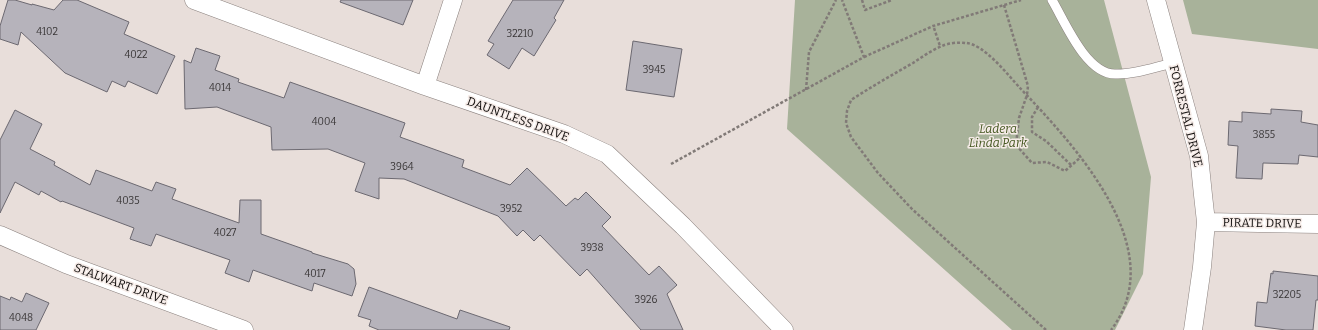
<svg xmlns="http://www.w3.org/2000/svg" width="1318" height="330" viewBox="0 0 1318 330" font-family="Bitter,serif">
<rect width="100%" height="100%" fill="#e8deda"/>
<path fill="#a8b29a" d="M795 0H1104L1151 177 1143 274 1115 330H1012L787 129Z
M1183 0H1318V49L1192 34Z"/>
<path fill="#b6b3bb" stroke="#6c6971" d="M8 0H15L32 5V4L54 10 63 0H77L129 22 124 34 175 56 157 94 128 81 125 87 112 81 107 92 65 73 21 32 18 45 0 39V26Z
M341 0H413L403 25 340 2Z
M513 0H564L554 18 556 20 534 56 522 48 509 69 487 55 494 44 488 41Z
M633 41 682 49 674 97 626 90Z
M196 48 220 56 215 70 239 79 238 82 284 98 290 82 405 123 400 137 464 160 462 167 510 185 527 168 566 206 575 198 578 200 586 192 611 217 602 226 649 275 659 266 677 285 667 294 683 330H641L587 269 580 276 540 235 534 241 523 230 517 236 498 216 404 179 379 178V199L355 191 365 163 328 149 272 150 271 127 217 107 185 109 184 60 191 63Z
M1271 109 1302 111 1301 122 1318 125V157L1299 155 1298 164 1263 163 1262 179 1236 178 1238 146 1228 145 1229 121 1242 122V112L1271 114Z
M15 110 42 124 30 149 55 162 54 165 90 185 96 170 152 191 156 182 176 189 172 199 239 223 240 200H261V234L312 252V253L348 264 354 269 356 284 352 296 314 283 312 291 253 270 249 282 225 273 230 260 156 234 151 246 130 239 134 228 62 201 61 202 41 191 39 195 15 182 0 213V140Z
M1273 271 1318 276V300H1316L1313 330H1286L1255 326 1257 302 1267 303 1271 273 1273 274Z
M369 287 457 319 460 310 510 327 509 330H379L369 326 371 320 358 316Z
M26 293 49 303 36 330H0V296L10 300 11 297 22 302Z"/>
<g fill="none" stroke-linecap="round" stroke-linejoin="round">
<g stroke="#8a817e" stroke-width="10">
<path id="service" d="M1052 0C1065 22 1086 74 1115 74 1134 75 1155 67 1173 63"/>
</g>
<g stroke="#8a817e" stroke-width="19">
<path id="minor" d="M194 0 425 86 564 134 607 154 683 226 784 330
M1156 0 1199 156 1203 195 1206 222 1202 267 1193 330
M425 86 453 0
M1206 222 1318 224
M0 235 66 264 244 330"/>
</g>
<path stroke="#817a77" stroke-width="2.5" stroke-dasharray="3 2" stroke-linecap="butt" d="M862 0 865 10 892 0
M1004 5 1028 86 1027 95 1019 118 1016 145 1032 163 1047 162 1065 171 1081 157
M934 28 940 46
M864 57 933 26 1021 0
M806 90 809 52 836 0
M1038 107 1032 117V132L1046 141 1071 165
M671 164 864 57 842 0
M1046 330 912 209 878 173 851 137 846 123 847 111 851 100C871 87 892 75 913 63 922 57 932 50 942 46 948 43 959 42 966 43 984 44 1008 75 1020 88 1073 144 1173 249 1111 330"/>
<use href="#service" stroke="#fff" stroke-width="9"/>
<use href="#minor" stroke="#fff" stroke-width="18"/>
</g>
<g text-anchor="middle" stroke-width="3" stroke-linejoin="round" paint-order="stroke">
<g font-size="10" fill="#393637">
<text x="47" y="35">4102</text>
<text x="520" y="37">32210</text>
<text x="136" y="58">4022</text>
<text x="654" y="73">3945</text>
<text x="220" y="91">4014</text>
<text x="324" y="125">4004</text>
<text x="1264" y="138">3855</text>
<text x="402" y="170">3964</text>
<text x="128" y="204">4035</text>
<text x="511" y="212">3952</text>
<text x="225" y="236">4027</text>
<text x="592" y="251">3938</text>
<text x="315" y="277">4017</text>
<text x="1287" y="298">32205</text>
<text x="646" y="303">3926</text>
<text x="21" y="321">4048</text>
</g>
<g font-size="12" fill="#0f0c0b" stroke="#f5ebe7">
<text transform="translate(1186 116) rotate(76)" y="4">FORRESTAL DRIVE</text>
<text transform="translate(518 119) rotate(20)" y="4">DAUNTLESS DRIVE</text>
<text transform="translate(1262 223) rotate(1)" y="4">PIRATE DRIVE</text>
<text transform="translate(121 284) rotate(20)" y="4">STALWART DRIVE</text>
</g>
<g font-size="12" font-style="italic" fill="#43561f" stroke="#f5ebe7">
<text x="998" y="133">Ladera<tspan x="998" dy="14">Linda Park</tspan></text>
</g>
</g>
</svg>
